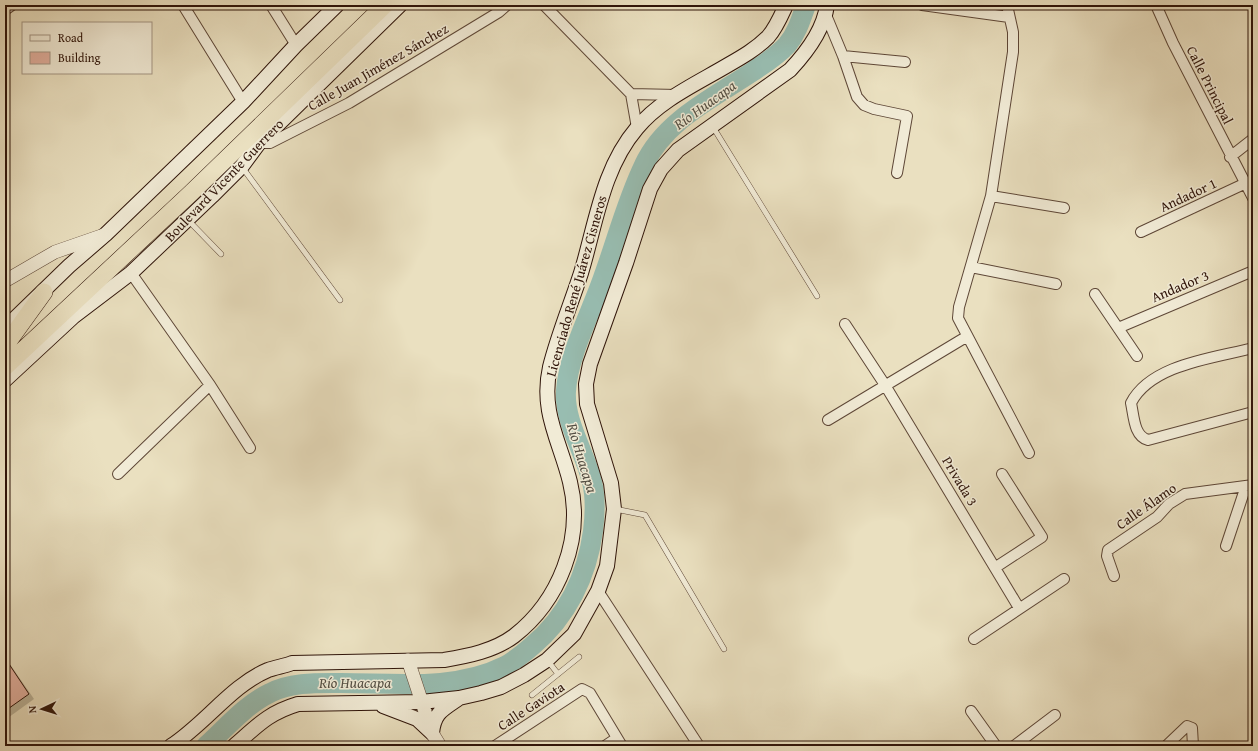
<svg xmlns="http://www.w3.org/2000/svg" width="1258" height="751" viewBox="0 0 1258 751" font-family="'Gentium Book Plus',serif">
<rect width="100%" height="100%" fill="#eae0c0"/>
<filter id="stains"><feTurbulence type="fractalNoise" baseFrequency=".005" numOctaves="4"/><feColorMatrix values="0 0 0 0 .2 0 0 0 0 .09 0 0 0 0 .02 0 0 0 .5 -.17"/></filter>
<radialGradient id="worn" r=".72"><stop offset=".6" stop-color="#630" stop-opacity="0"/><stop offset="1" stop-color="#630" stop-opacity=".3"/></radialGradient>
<path fill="#0003" d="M5 657 34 699 5 720Z"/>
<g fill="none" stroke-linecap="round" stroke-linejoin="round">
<path stroke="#98bdb1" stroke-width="20" d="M206 746C226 728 245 705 270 693 291 682 317 683 341 683 395 683 455 691 505 666 514 661 524 653 532 646 567 617 587 576 593 531 595 515 596 498 592 482 585 452 564 422 566 391 568 355 592 311 604 275 617 239 627 200 644 165 664 121 713 98 752 72 764 64 777 56 787 45 797 33 801 19 806 5"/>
</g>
<path fill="#e2b09f" stroke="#2f1409" d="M5 658 29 694 5 711Z"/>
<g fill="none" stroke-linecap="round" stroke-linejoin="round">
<g stroke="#5e4737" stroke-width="6">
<path id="service" d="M713 127 817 296
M242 167 340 300
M188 220 221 254
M615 509 645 515 724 649
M548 661 558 674
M532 695 579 657"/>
</g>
<g stroke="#5e4737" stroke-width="12">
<path id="minor" d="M183 5 243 102
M271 5 296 45
M544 5 631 94 637 128
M922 5 1009 17
M1007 5 1013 32V52L991 196 959 307 958 318 1029 453
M1156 5 1173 43 1253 198
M5 10 12 5
M826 15 843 56 857 97 864 105 874 109 907 116 897 173
M843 56 905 62
M631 94 677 95
M259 143H270L349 103 499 12 507 5
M1230 157 1253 139
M991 196 1064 208
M1141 232 1246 183
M971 267 1056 284
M131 273 210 385 250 448
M1095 294 1137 356
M845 324 885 385 1019 608
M1118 328 1253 271
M1253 348C1215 358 1151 364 1131 403 1134 417 1134 436 1148 440L1253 412
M828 420 966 337
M118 474 210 385
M1226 546 1246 486
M996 567 1042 537 1002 474
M1114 576 1107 556 1108 550 1157 517 1169 504 1185 494 1253 485
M598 591 699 746
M974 639 1064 579
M971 711 996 746
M495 746 582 689 590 693 622 746
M605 746 617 738
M1014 746 1055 715
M1166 746 1187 726 1192 728 1193 746"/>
</g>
<g stroke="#5e4737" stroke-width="14">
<path id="tertiary" d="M5 281 55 252 104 235
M408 660 432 733 440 746"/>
</g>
<g stroke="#2f1409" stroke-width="16">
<path id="secondary" d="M5 328 69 266 106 234 243 102 296 45 337 5
M5 380 73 317 131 273 212 196 242 166 259 143 400 5
M383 706 417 719 432 733
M432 733C434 713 442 710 458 699
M171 746C205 724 232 685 268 670 276 667 285 666 292 663L444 660C468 656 494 651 514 636 559 601 584 539 570 482 560 441 540 412 550 367 558 335 571 304 581 273 596 224 602 169 637 128 660 100 696 84 728 65 742 57 756 49 768 37 776 28 781 16 786 5
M234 746C257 726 268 713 298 704L421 702 459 698 481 693 501 687 524 675 547 660 574 634 598 591 607 566 614 509 611 483 587 404 586 384 590 364 626 263 650 189 661 169 678 150 790 70C806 53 824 29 827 5"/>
</g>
<g stroke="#2f1409" stroke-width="18">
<path id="trunk" d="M5 346 44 292
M5 367 191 193 385 5"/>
</g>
<use href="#service" stroke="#f1ebd6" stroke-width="5"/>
<use href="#minor" stroke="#f1ebd6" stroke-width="10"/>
<use href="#tertiary" stroke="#f1ebd6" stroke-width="13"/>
<use href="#secondary" stroke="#f1ebd6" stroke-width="14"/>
<use href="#trunk" stroke="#eae0c0" stroke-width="17"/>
</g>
<g text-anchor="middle" stroke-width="3" stroke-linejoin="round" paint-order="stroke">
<g font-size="14" fill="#2f1409" stroke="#f1ebd6">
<text transform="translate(378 67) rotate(-30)" y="5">Calle Juan Jiménez Sánchez</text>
<text transform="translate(1210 85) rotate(63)" y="5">Calle Principal</text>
<text transform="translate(224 180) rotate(-46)" y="5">Boulevard Vicente Guerrero</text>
<text transform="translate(1188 195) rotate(-25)" y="5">Andador 1</text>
<text transform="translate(576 286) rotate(-74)" y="5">Licenciado René Juárez Cisneros</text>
<text transform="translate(1180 286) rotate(-23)" y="5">Andador 3</text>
<text transform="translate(960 481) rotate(59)" y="5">Privada 3</text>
<text transform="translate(1146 506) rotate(-35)" y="5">Calle Álamo</text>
<text transform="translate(531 706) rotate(-33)" y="5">Calle Gaviota</text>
</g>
<g font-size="15" font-style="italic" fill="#544f44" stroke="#f1ebd6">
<text transform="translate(705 105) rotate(-36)" y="5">Río Huacapa</text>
<text transform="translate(582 458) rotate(73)" y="5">Río Huacapa</text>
<text x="355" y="688">Río Huacapa</text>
</g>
</g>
<rect width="1258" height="751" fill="none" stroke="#eae0c0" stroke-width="20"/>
<rect x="6" y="6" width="1246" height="739" fill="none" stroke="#2f1409" stroke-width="2"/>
<rect x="10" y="10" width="1238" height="731" fill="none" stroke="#2f1409"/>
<rect x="22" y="22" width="130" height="52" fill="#f1ebd6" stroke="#a39584"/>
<rect x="30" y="35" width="20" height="6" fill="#f1ebd6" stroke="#a39584"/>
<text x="58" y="42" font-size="12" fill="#2f1409">Road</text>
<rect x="30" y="52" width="20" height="12" fill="#e2b09f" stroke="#a39584"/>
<text x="58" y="62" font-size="12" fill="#2f1409">Building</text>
<g transform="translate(42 709) rotate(266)" stroke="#f1ebd6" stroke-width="3" paint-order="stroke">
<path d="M0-3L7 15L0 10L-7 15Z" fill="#2f1409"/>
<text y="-6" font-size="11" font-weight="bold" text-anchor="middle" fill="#2f1409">N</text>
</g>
<rect width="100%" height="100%" filter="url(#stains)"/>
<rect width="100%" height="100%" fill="url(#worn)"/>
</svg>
